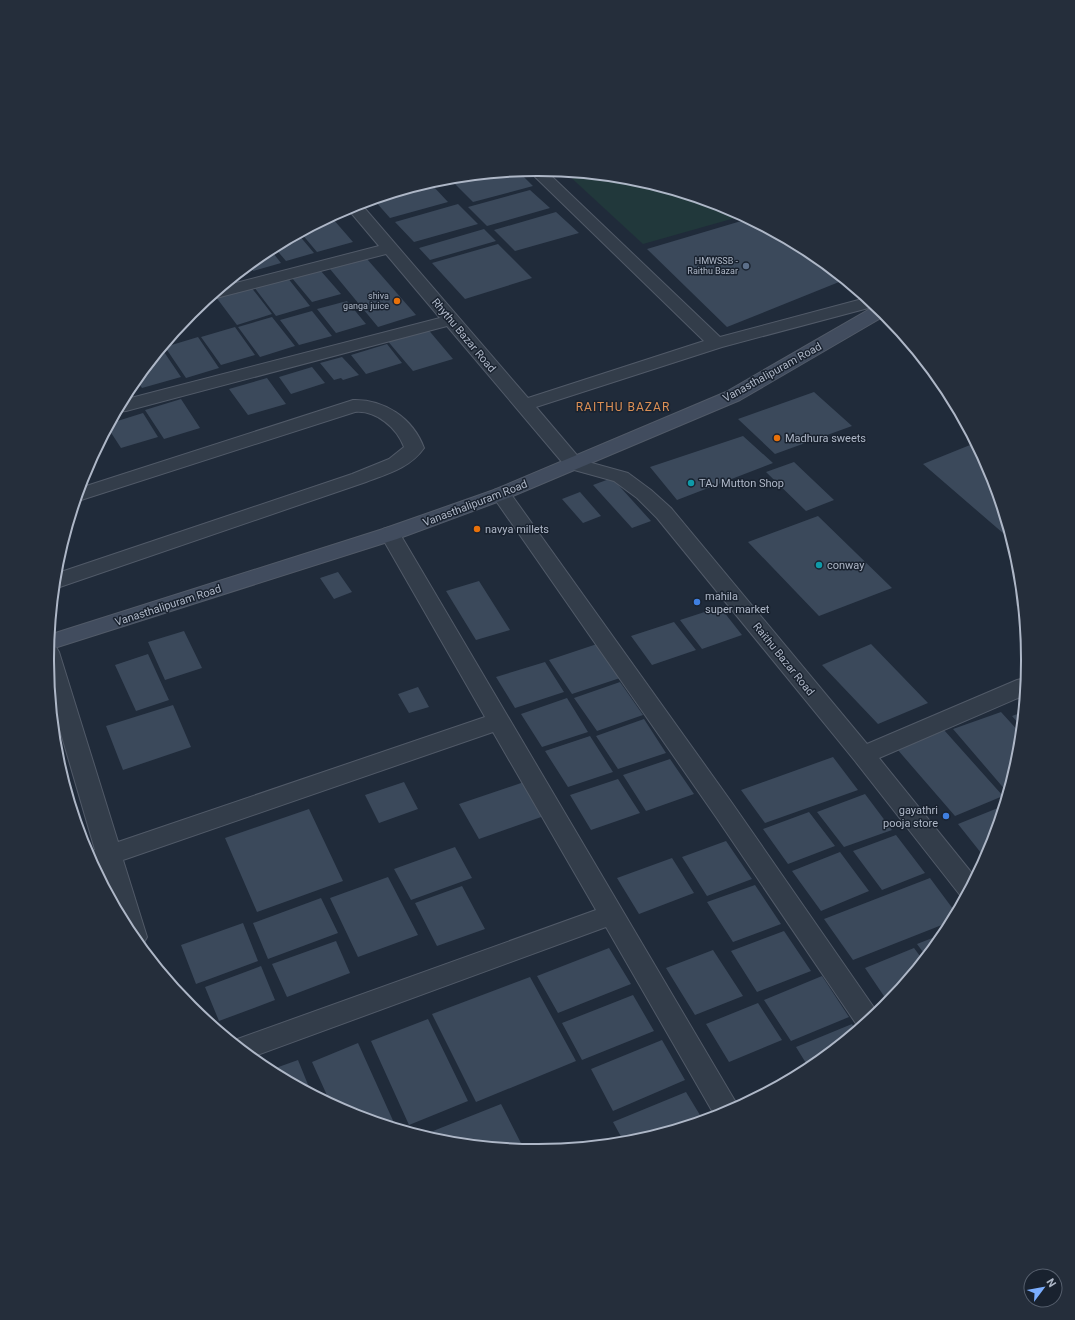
<svg xmlns="http://www.w3.org/2000/svg" width="1075" height="1320" viewBox="0 0 1075 1320" font-family="Roboto,sans-serif">
<rect width="100%" height="100%" fill="#202b3a"/>
<path fill="#21383b" d="M565 172 633 179 725 207 742 216 643 244Z"/>
<path fill="#3b495b" d="M518 171 533 186 473 202 452 181 471 176Z
M433 186 448 202 390 218 375 201Z
M530 190 550 208 487 226 468 207Z
M458 204 478 224 414 242 395 222Z
M556 212 579 233 515 251 494 230Z
M333 219 353 242 317 252 301 233 322 222Z
M748 219 810 252 844 280 727 327 647 249Z
M484 229 496 241 430 260 419 248Z
M298 234 314 253 286 261 274 247Z
M498 244 532 278 465 299 432 263Z
M270 249 281 263 253 271 249 265Z
M367 259 416 315 378 327 330 269Z
M320 270 341 294 312 302 292 278Z
M287 277 310 306 276 316 254 287Z
M251 287 272 314 237 325 216 297Z
M347 301 366 324 336 333 317 309Z
M312 311 332 336 299 345 280 320Z
M272 317 295 346 260 357 238 327Z
M235 327 255 355 221 365 201 337Z
M426 327 453 359 413 371 386 339Z
M198 337 219 368 186 378 165 347Z
M387 344 402 363 366 374 351 355Z
M162 349 181 377 142 388 136 380Z
M342 357 359 375 343 380 341 378 334 380 320 363Z
M312 367 325 383 291 394 279 377Z
M267 378 286 404 248 415 229 389Z
M814 392 852 426 775 454 738 419Z
M181 399 200 428 164 439 145 410Z
M143 413 158 437 121 448 108 428 111 423Z
M743 436 773 463 677 500 650 467Z
M975 443 991 473 1011 540 923 464Z
M794 462 834 500 806 511 766 472Z
M612 478 651 521 632 528 593 485Z
M580 492 601 516 583 523 562 499Z
M818 516 892 588 819 616 748 542Z
M338 572 352 592 334 599 320 578Z
M479 581 510 630 476 640 446 591Z
M720 607 742 635 702 649 680 620Z
M674 622 696 650 652 665 631 636Z
M184 631 202 668 165 680 148 642Z
M597 644 620 678 572 694 549 660Z
M871 644 928 703 878 724 822 665Z
M148 654 169 700 136 711 115 665Z
M545 662 564 692 515 708 496 677Z
M620 682 643 715 597 731 574 698Z
M418 687 429 707 409 713 398 694Z
M567 698 588 732 542 747 521 714Z
M173 705 191 747 123 770 106 726Z
M1001 712 1021 734 1019 756 1007 792 953 729Z
M1023 712 1021 726 1012 716Z
M644 719 666 753 618 769 596 736Z
M944 730 1003 796 955 816 897 749Z
M590 736 613 772 568 787 545 751Z
M833 757 858 790 765 823 741 790Z
M670 759 694 794 646 811 623 775Z
M618 779 640 813 591 830 570 795Z
M404 782 418 809 379 823 365 795Z
M524 782 544 816 479 839 459 804Z
M865 794 892 830 844 847 817 812Z
M1003 806 991 848 985 858 958 824Z
M309 809 343 881 257 912 225 838Z
M809 812 835 846 788 864 763 829Z
M896 835 925 873 882 890 853 851Z
M726 841 752 879 707 896 682 857Z
M455 847 472 878 411 900 394 869Z
M840 852 869 891 821 911 792 871Z
M672 858 694 893 639 914 617 878Z
M388 877 418 935 358 957 330 898Z
M930 878 956 913 952 921 853 960 824 919Z
M755 885 781 924 733 942 707 902Z
M462 886 485 929 437 946 415 903Z
M321 898 338 933 268 959 253 923Z
M243 923 258 961 196 984 181 945Z
M784 931 811 971 757 992 731 951Z
M945 933 926 956 917 944Z
M336 941 350 973 287 997 272 964Z
M609 948 631 984 558 1013 537 976Z
M914 948 923 960 888 1002 865 968Z
M713 950 743 996 695 1015 666 968Z
M261 966 275 1000 219 1021 205 987Z
M822 976 849 1017 791 1041 764 1000Z
M530 977 576 1061 476 1102 432 1014Z
M633 995 654 1031 582 1060 562 1023Z
M758 1003 782 1040 729 1062 706 1024Z
M428 1019 468 1101 409 1125 371 1041Z
M852 1024 856 1030 809 1068 796 1047Z
M662 1040 685 1080 613 1111 591 1069Z
M358 1043 395 1125 393 1126 350 1113 330 1102 312 1062Z
M298 1060 311 1092 270 1070Z
M686 1092 703 1120 633 1141 624 1142 613 1122Z
M501 1104 524 1149 442 1141 430 1137 428 1133Z"/>
<g fill="none" stroke-linecap="round" stroke-linejoin="round">
<g stroke="#515a68" stroke-width="2">
<path id="street" d="M528 170H545L720 337 866 298 876 306 722 347 536 407 581 460 628 473 651 490 671 508 867 744 1017 680 1026 678 1025 695 879 758 975 877 965 897 960 895 855 761 657 518 637 498 614 481 567 468 447 326 126 411 117 412 123 400 440 318 386 254 216 298 211 297 224 286 379 246 347 208 361 204 528 398 704 341Z
M353 400C384 399 413 418 424 448 410 468 387 474 366 482L54 589 55 574 352 474 389 459 404 447C397 428 376 410 355 412L78 501H76L80 488Z
M501 488 508 490 732 803 877 1012 859 1028 716 817 494 498 491 494 494 490Z
M390 527 397 529 400 534 738 1106 725 1113 715 1116 606 927 252 1057 232 1041 596 910 493 732 123 860 147 937 143 944 140 945C122 923 109 896 101 868L96 869 87 853 95 850 51 699 47 660 49 644 56 647 59 652 118 842 485 717 380 534 383 529Z"/>
</g>
<g stroke="#515a68" stroke-width="2">
<path id="secondary" d="M875 306 886 315 740 400 508 498 397 539 48 650 49 635 383 529 494 490 726 392Z"/>
</g>
<use href="#street" fill="#333d4a" fill-rule="evenodd"/>
<use href="#secondary" fill="#414c5e" fill-rule="evenodd"/>
</g>
<circle fill="#5c6f8a" stroke="#19222f" stroke-width="1.5" cx="746" cy="266" r="4"/>
<g fill="#e8710a" stroke="#19222f" stroke-width="1.5">
<circle cx="397" cy="301" r="4"/>
<circle cx="777" cy="438" r="4"/>
<circle cx="477" cy="529" r="4"/>
</g>
<g fill="#0f9aa8" stroke="#19222f" stroke-width="1.5">
<circle cx="691" cy="483" r="4"/>
<circle cx="819" cy="565" r="4"/>
</g>
<g fill="#3f7fe0" stroke="#19222f" stroke-width="1.5">
<circle cx="697" cy="602" r="4"/>
<circle cx="946" cy="816" r="4"/>
</g>
<g text-anchor="middle" stroke-width="3" stroke-linejoin="round" paint-order="stroke">
<g font-size="9" fill="#aeb7c7" stroke="#19222f" text-anchor="end">
<text x="738" y="264">HMWSSB -<tspan x="738" dy="10">Raithu Bazar</tspan></text>
<text x="389" y="299">shiva<tspan x="389" dy="10">ganga juice</tspan></text>
</g>
<g font-size="11" fill="#aeb7c7" stroke="#19222f">
<text transform="translate(464 335) rotate(50)" y="4">Rhythu Bazar Road</text>
<text transform="translate(772 372) rotate(-29)" y="4">Vanasthalipuram Road</text>
<text transform="translate(475 503) rotate(-21)" y="4">Vanasthalipuram Road</text>
<text transform="translate(168 605) rotate(-18)" y="4">Vanasthalipuram Road</text>
<text transform="translate(784 659) rotate(51)" y="4">Raithu Bazar Road</text>
</g>
<g font-size="11" fill="#aeb7c7" stroke="#19222f" text-anchor="start">
<text x="785" y="442">Madhura sweets</text>
<text x="699" y="487">TAJ Mutton Shop</text>
<text x="485" y="533">navya millets</text>
<text x="827" y="569">conway</text>
<text x="705" y="600">mahila<tspan x="705" dy="13">super market</tspan></text>
<text x="938" y="814" text-anchor="end">gayathri<tspan x="938" dy="13">pooja store</tspan></text>
</g>
<g font-size="12" letter-spacing="1" fill="#db8f55" stroke="#19222f">
<text x="623" y="411">RAITHU BAZAR</text>
</g>
</g>
<path d="M0 0H1075V1320H0ZM537 176H538A483 483 0 0 1 1021 659V661A483 483 0 0 1 538 1144H537A483 483 0 0 1 54 661V659A483 483 0 0 1 537 176Z" fill="#252e3b" fill-rule="evenodd"/>
<path fill="none" stroke="#aeb7c7" stroke-width="2" d="M537 176H538A483 483 0 0 1 1021 659V661A483 483 0 0 1 538 1144H537A483 483 0 0 1 54 661V659A483 483 0 0 1 537 176Z"/>
<g transform="translate(1043 1288) rotate(58)"><circle r="19" fill="#19222f" stroke="#555e6c"/>
<path d="M0-3L7 15L0 10L-7 15Z" fill="#7baeff"/>
<text y="-6" font-size="11" font-weight="bold" text-anchor="middle" fill="#aeb7c7">N</text>
</g>
</svg>
